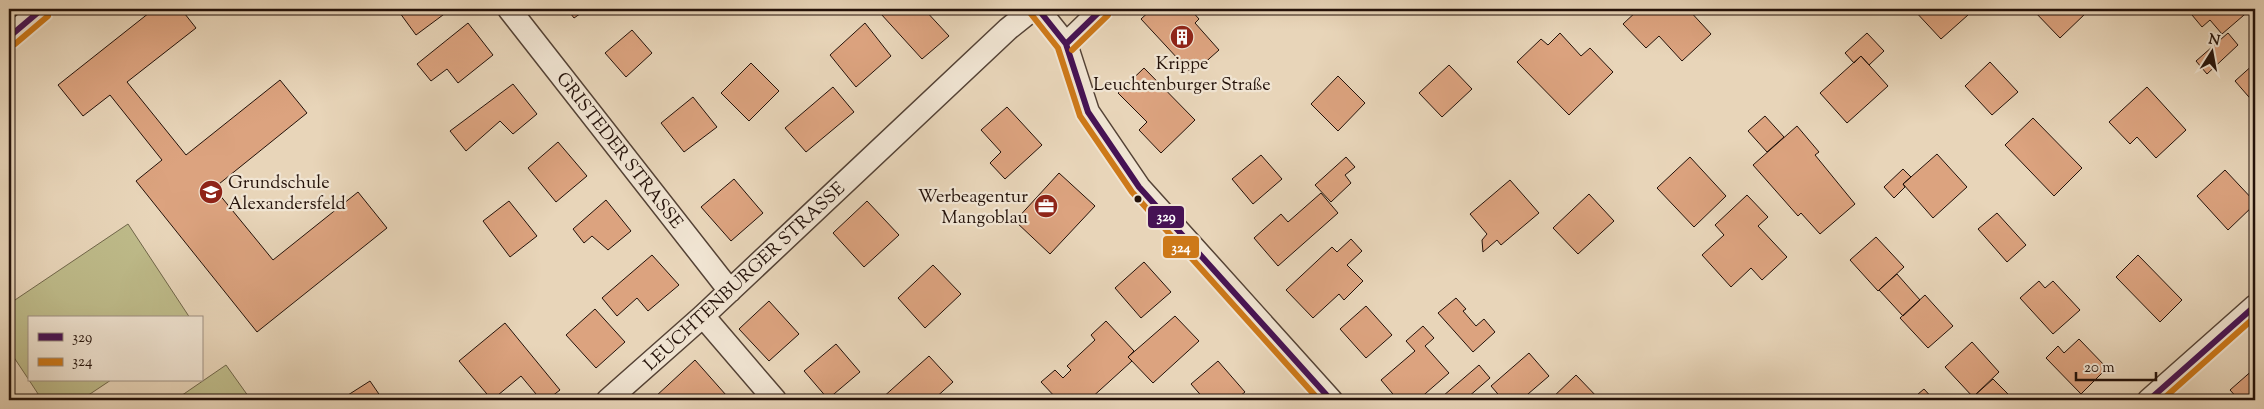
<svg xmlns="http://www.w3.org/2000/svg" width="2264" height="409" viewBox="0 0 2264 409" font-family="'Sorts Mill Goudy',serif">
<rect width="100%" height="100%" fill="#e8d5b9"/>
<filter id="stains"><feTurbulence type="fractalNoise" baseFrequency=".004" numOctaves="4"/><feColorMatrix values="0 0 0 0 .2 0 0 0 0 .09 0 0 0 0 .02 0 0 0 .5 -.17"/></filter>
<radialGradient id="worn" r=".72"><stop offset=".6" stop-color="#630" stop-opacity="0"/><stop offset="1" stop-color="#630" stop-opacity=".3"/></radialGradient>
<path fill="#bebb8a" stroke="#70664a" d="M128 224 190 318H29V380L9 350V304Z
M226 365 251 400H175Z
M29 380H111L81 400H42Z"/>
<path fill="#dca37f" stroke="#231109" d="M154 9H181L196 28 127 82 186 155 280 80 307 113 214 188 273 260 358 192 387 228 257 332 136 181 162 160 110 95 83 116 58 85Z
M397 9H451L416 35Z
M567 9H587L574 18Z
M887 9H924L949 36 922 59 881 14Z
M1152 9H1190L1199 19 1195 23 1219 50 1192 74 1141 19Z
M1637 9H1688L1711 34 1682 61 1659 36 1646 48 1623 24 1638 10Z
M1913 9H1962L1968 15 1941 39Z
M2032 9H2083L2087 12 2060 38Z
M2187 9H2251L2222 34 2210 20 2202 27Z
M468 23 493 55 458 83 447 69 431 81 417 64Z
M865 23 891 56 856 87 830 55Z
M632 30 652 53 626 77 605 53Z
M1560 33 1581 56 1590 48 1613 72 1569 115 1517 62 1541 39 1548 45Z
M1867 33 1884 51 1869 65 1861 56 1854 63 1845 53Z
M2228 33 2238 45 2207 74 2196 61Z
M1861 56 1888 86 1847 123 1820 93Z
M1990 62 2018 92 1992 115 1965 86Z
M751 63 779 91 749 121 721 93Z
M2255 63V104L2235 81Z
M1449 65 1472 89 1442 117 1419 93Z
M1144 68 1195 120 1161 153 1139 130 1147 122 1118 93Z
M1338 76 1365 103 1338 131 1311 104Z
M513 84 537 114 513 134 500 121 466 151 450 131Z
M833 87 854 112 806 152 785 128Z
M2147 87 2186 130 2156 158 2137 137 2130 144 2109 122Z
M693 97 717 127 684 152 661 123Z
M1007 107 1042 145 1005 179 990 163 1001 152 981 130Z
M1765 116 1784 137 1767 152 1748 131Z
M2033 118 2082 168 2054 196 2005 145Z
M1797 126 1819 152 1815 155 1855 204 1820 234 1801 213 1798 216 1753 165Z
M558 142 587 176 556 202 528 168Z
M1937 154 1967 187 1933 218 1903 184Z
M1261 155 1282 179 1253 204 1232 179Z
M1346 157 1355 167 1345 175 1351 183 1331 202 1315 185Z
M1690 157 1726 196 1694 227 1657 188Z
M1903 169 1911 177 1903 184 1905 187 1894 198 1884 187Z
M2225 170 2255 202V204L2228 230 2197 196Z
M1059 173 1095 206 1050 254 1015 221Z
M734 179 763 213 731 241 701 207Z
M1510 180 1539 213 1501 245 1497 240 1483 252 1482 240 1487 234 1470 214Z
M1321 193 1338 213 1278 266 1254 238 1281 214 1288 222Z
M1589 194 1614 221 1578 254 1553 228Z
M1747 195 1768 217 1758 226 1787 257 1762 280 1751 268 1731 287 1702 255 1724 235 1715 225Z
M606 200 631 231 608 250 592 236 584 243 573 229Z
M509 201 537 236 510 257 483 221Z
M867 201 899 235 864 267 833 233Z
M1997 213 2026 245 2007 262 1978 229Z
M1876 237 1904 267 1878 291 1850 260Z
M1351 239 1362 251 1347 265 1363 281 1344 300 1339 294 1313 318 1286 290 1332 247 1337 252Z
M652 255 679 285 648 311 637 298 617 316 602 298Z
M2138 255 2182 300 2160 322 2116 277Z
M1144 262 1171 292 1141 318 1115 288Z
M933 265 961 294 925 328 898 298Z
M1897 274 1920 300 1903 316 1879 290Z
M2039 281 2045 288 2053 281 2080 310 2053 334 2020 298Z
M1925 295 1953 326 1928 348 1900 318Z
M1456 298 1466 309 1463 311 1476 326 1484 319 1495 332 1473 352 1438 313Z
M769 301 799 334 769 361 739 329Z
M1366 306 1392 335 1366 358 1340 329Z
M595 309 625 342 596 368 566 335Z
M1175 316 1199 341 1153 383 1128 357Z
M1106 321 1134 351 1128 357 1132 361 1089 400H1071L1067 396 1063 400H1058L1041 382 1055 370 1063 378 1071 370 1067 366 1095 340 1091 335Z
M505 323 560 390 547 400H541L521 376 492 400 459 361Z
M1423 326 1434 338 1425 346 1449 373 1418 400H1398L1381 380 1415 351 1406 341Z
M2079 339 2107 368 2081 394 2046 358 2058 346 2064 353Z
M1972 342 1999 372 1973 397 1945 367Z
M836 344 860 372 828 399 804 371Z
M1529 353 1549 376 1521 400H1503L1491 386Z
M929 356 953 382 933 400H882L881 399Z
M695 360 726 395 720 400H658L655 397Z
M1218 361 1245 392 1235 400H1205L1191 384Z
M1479 365 1490 378 1467 398 1470 400H1447L1443 396Z
M2255 368V400H2239L2230 390Z
M1576 375 1600 400H1550Z
M1993 379 2010 396 2006 400H1978L1974 396Z
M370 381 383 400H351L348 395Z
M1924 389 1934 400H1911Z"/>
<g fill="none" stroke-linecap="round" stroke-linejoin="round">
<g stroke="#544235" stroke-width="25">
<path id="street" d="M509 9 730 291
M1038 9 1066 44 1088 112 1139 187 1331 400
M9 37 42 9
M1066 44 1102 9
M703 316 775 400
M608 400 703 316 1008 29 1033 9
M2149 400 2255 306"/>
</g>
<use href="#street" stroke="#f0e4d2" stroke-width="22"/>
<g stroke="#f0e4d2" stroke-width="10">
<path id="bus-1" d="M1038 9 1066 44 1088 112 1139 187 1331 400
M9 37 42 9
M1066 44 1102 9
M2149 400 2255 306"/>
</g>
<g stroke="#f0e4d2" stroke-width="10">
<path id="bus-2" d="M1031 14 1058 48 1080 116 1132 192 1319 400
M15 44 48 16
M1072 50 1108 15
M2162 400 2255 317"/>
</g>
<use href="#bus-1" stroke="#461254" stroke-width="6"/>
<use href="#bus-2" stroke="#cd7919" stroke-width="6"/>
</g>
<defs>
<g id="building-disc" transform="scale(1.25)"><circle r="9.5" fill="#8f2418" stroke="#f0e4d2"/><path d="M-4-6H4V6H1V3H-1V6H-4ZM-2.5-4.3h1.7v1.8h-1.7ZM.8-4.3h1.7v1.8H.8ZM-2.5-1h1.7V.8h-1.7ZM.8-1h1.7V.8H.8Z" fill="#fff"/></g>
<g id="school-disc" transform="scale(1.25)"><circle r="9.5" fill="#8f2418" stroke="#f0e4d2"/><path d="M0-5L7-2L0 1L-7-2ZM-4 1L0 2.5L4 1V4Q0 6-4 4Z" fill="#fff"/></g>
<g id="office-disc" transform="scale(1.25)"><circle r="9.5" fill="#8f2418" stroke="#f0e4d2"/><path d="M-6-3h4V-5.5h4V-3h4V5H-6ZM-1-4.5V-3h2v-1.5ZM-6 0V1H6V0Z" fill="#fff"/></g>
</defs>
<g fill-rule="evenodd">
<use href="#building-disc" x="1182" y="37"/>
<use href="#school-disc" x="211" y="192"/>
<use href="#office-disc" x="1046" y="206"/>
</g>
<circle fill="#231109" stroke="#f0e4d2" stroke-width="2" cx="1138" cy="199" r="4.5"/>
<g text-anchor="middle" stroke-width="4.5" stroke-linejoin="round" paint-order="stroke">
<g font-size="18" fill="#231109" stroke="#f0e4d2">
<text x="1182" y="69">Krippe<tspan x="1182" dy="21">Leuchtenburger Straße</tspan></text>
<text x="228" y="188" text-anchor="start">Grundschule<tspan x="228" dy="21">Alexandersfeld</tspan></text>
<text x="1028" y="202" text-anchor="end">Werbeagentur<tspan x="1028" dy="21">Mangoblau</tspan></text>
</g>
<g font-size="18" fill="#231109" stroke="#f0e4d2">
<text transform="translate(620 150) rotate(52)" y="6">GRISTEDER STRASSE</text>
<text transform="translate(744 276) rotate(-43)" y="6">LEUCHTENBURGER STRASSE</text>
</g>
</g>
<g stroke="#f0e4d2" stroke-width="2">
<rect x="1147" y="205" width="38" height="24" rx="5" fill="#461254"/>
<rect x="1162" y="235" width="38" height="24" rx="5" fill="#cd7919"/>
</g>
<g font-size="14" text-anchor="middle" font-weight="bold" fill="#fff">
<text x="1166" y="221">329</text>
<text x="1181" y="252">324</text>
</g>
<rect width="2264" height="409" fill="none" stroke="#e8d5b9" stroke-width="30"/>
<rect x="10" y="10" width="2244" height="389" fill="none" stroke="#231109" stroke-width="2.5"/>
<rect x="15" y="15" width="2234" height="379" fill="none" stroke="#231109"/>
<rect x="28" y="316" width="175" height="65" fill="#f0e4d2" stroke="#9e9082"/>
<rect x="38" y="333" width="25" height="8" fill="#461254" stroke="#9e9082"/>
<text x="72" y="342" font-size="15" fill="#231109">329</text>
<rect x="38" y="358" width="25" height="8" fill="#cd7919" stroke="#9e9082"/>
<text x="72" y="366" font-size="15" fill="#231109">324</text>
<g transform="translate(2212 52) rotate(11)" stroke="#f0e4d2" stroke-width="4" paint-order="stroke">
<path d="M0-4L9 19L0 12L-9 19Z" fill="#231109"/>
<text y="-8" font-size="14" font-weight="bold" text-anchor="middle" fill="#231109">N</text>
</g>
<path d="M2076 372v8h80v-8" fill="none" stroke="#231109" stroke-width="2.5"/>
<text x="2084" y="372" font-size="15" fill="#231109" stroke="#f0e4d2" stroke-width="4" paint-order="stroke">20 m</text>
<rect width="100%" height="100%" filter="url(#stains)"/>
<rect width="100%" height="100%" fill="url(#worn)"/>
</svg>
